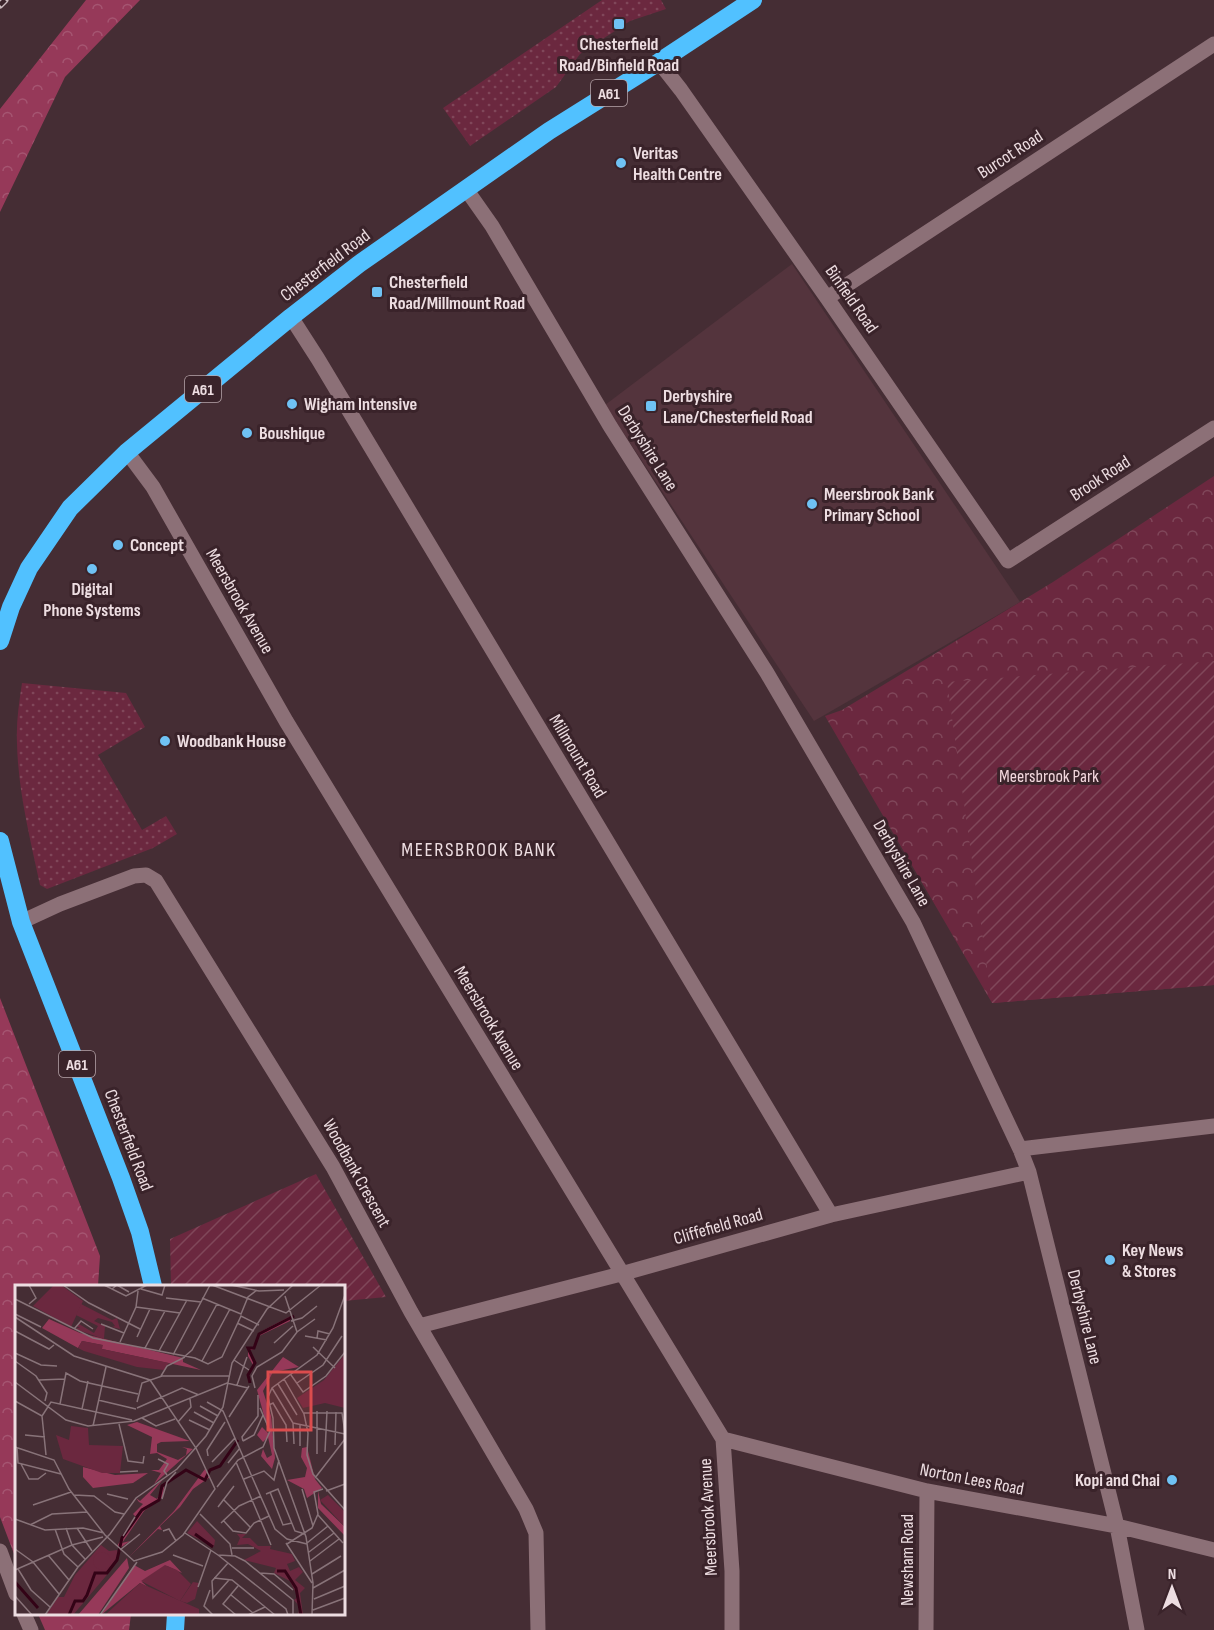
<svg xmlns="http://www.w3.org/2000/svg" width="1214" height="1630" viewBox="0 0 1214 1630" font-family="'Sofia Sans Condensed',sans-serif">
<defs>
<pattern id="grass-dots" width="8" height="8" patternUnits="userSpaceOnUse" patternTransform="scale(1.5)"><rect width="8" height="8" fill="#6b283f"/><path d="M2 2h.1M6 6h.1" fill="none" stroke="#80475a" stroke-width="1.8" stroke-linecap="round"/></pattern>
<pattern id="forest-crowns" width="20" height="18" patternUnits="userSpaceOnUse" patternTransform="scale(1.5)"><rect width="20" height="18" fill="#963959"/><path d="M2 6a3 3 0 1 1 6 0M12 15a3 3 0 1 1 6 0" fill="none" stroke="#a55571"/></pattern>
<pattern id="park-crowns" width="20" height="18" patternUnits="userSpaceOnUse" patternTransform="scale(1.5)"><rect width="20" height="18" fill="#6b283f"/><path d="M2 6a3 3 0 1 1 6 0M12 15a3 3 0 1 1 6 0" fill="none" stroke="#80475a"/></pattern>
<pattern id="garden-furrows" width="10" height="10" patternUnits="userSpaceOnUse" patternTransform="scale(1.5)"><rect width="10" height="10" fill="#6b283f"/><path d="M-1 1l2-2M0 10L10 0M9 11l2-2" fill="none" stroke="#80475a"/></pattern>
</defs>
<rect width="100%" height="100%" fill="#452d34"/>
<path fill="#54343d" d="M792 264 1020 602 814 721 605 405Z"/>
<path fill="url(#grass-dots)" d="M602 0H661L666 9 630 21 580 54 556 87 470 146 443 108Z
M22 683 126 693 145 727 98 755 142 830 166 816 177 834 153 848 47 889 40 885C30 838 18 791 17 743 16 723 19 703 22 683Z"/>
<path fill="url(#forest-crowns)" d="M86 0H140L65 77 0 212V109Z
M0 998 100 1256 98 1286H16V1559L0 1517Z
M38 1614H131L129 1630H45Z"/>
<path fill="url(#park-crowns)" d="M1214 476V985L992 1003 825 716 842 710 1053 582Z"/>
<path fill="url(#garden-furrows)" d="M1214 661V985L992 1003 947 682Z
M316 1174 386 1297 344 1301V1286H171L170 1239Z"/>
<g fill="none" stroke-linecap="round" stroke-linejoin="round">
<path stroke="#8c7077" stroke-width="15" d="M659 62 681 90 827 298 1008 561 1214 428
M466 189 492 226 610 426 767 673 913 922 1020 1149 1029 1172 1117 1526 1137 1630
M827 298 1214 44
M291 317 318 359 831 1215
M127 452 153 487 286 721 723 1439 732 1571V1630
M21 922 60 904 134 876 146 875 156 881 333 1167 411 1312 526 1509 536 1533 538 1630
M1020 1149 1214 1126
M419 1326 621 1274 831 1215 1029 1172
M723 1439 927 1491 1117 1526 1214 1550
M0 1551 16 1594
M24 1614 31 1630
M926 1630 927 1491"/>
<path stroke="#51c1ff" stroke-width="18" d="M0 641 11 607 29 568 70 508 127 452 291 317 359 264 549 131 659 62 753 0
M0 841 21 922 121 1178 140 1232 153 1286
M175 1630 176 1614"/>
<g stroke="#cab9bd" stroke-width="7">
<path id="rail" d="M0 5 5 0"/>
</g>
<use href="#rail" stroke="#3a232a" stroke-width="4.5" stroke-dasharray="14" stroke-linecap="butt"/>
</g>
<g fill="#6fc2f4" stroke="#3a232a" stroke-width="2">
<rect x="613" y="18" width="12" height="12" rx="3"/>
<circle cx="621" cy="163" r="6"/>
<rect x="371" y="286" width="12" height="12" rx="3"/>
<circle cx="292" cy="404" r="6"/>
<rect x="645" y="400" width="12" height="12" rx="3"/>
<circle cx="247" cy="433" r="6"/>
<circle cx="812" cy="504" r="6"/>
<circle cx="118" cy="545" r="6"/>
<circle cx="92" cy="569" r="6"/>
<circle cx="165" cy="741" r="6"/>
<circle cx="1110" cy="1260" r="6"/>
<circle cx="1172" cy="1480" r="6"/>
</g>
<g text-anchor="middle" stroke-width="6" stroke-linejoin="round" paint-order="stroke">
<g fill="#3a232a" stroke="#b7a5aa" stroke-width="1.5">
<rect x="591" y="80" width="36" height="26" rx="4.5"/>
<rect x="185" y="376" width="36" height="26" rx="4.5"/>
<rect x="59" y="1051" width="36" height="26" rx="4.5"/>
</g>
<g font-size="16" font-weight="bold" fill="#eddde1">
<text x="609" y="99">A61</text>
<text x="203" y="395">A61</text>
<text x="77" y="1070">A61</text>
</g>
<g font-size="18" font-weight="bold" fill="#eddde1" stroke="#3a232a" text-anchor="start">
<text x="619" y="50" text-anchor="middle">Chesterfield<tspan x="619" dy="21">Road/Binfield Road</tspan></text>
<text x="633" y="159">Veritas<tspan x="633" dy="21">Health Centre</tspan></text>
<text x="389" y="288">Chesterfield<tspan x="389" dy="21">Road/Millmount Road</tspan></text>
<text x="663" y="402">Derbyshire<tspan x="663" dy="21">Lane/Chesterfield Road</tspan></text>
<text x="304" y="410">Wigham Intensive</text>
<text x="259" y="439">Boushique</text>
<text x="824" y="500">Meersbrook Bank<tspan x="824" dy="21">Primary School</tspan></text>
<text x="130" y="551">Concept</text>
<text x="92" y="595" text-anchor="middle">Digital<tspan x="92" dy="21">Phone Systems</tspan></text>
<text x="177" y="747">Woodbank House</text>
<text x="1122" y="1256">Key News<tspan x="1122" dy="21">&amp; Stores</tspan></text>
<text x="1160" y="1486" text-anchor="end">Kopi and Chai</text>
</g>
<g font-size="18" fill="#eddde1" stroke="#3a232a">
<text transform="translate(1010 154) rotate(-33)" y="6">Burcot Road</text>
<text transform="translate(325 265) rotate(-37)" y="6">Chesterfield Road</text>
<text transform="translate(852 299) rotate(55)" y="6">Binfield Road</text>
<text transform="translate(648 448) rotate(58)" y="6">Derbyshire Lane</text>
<text transform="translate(1100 478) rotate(-33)" y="6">Brook Road</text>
<text transform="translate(240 601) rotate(60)" y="6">Meersbrook Avenue</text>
<text transform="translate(578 756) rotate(59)" y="6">Millmount Road</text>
<text transform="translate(902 863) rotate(60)" y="6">Derbyshire Lane</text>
<text transform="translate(489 1018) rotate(59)" y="6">Meersbrook Avenue</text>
<text transform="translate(129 1140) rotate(69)" y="6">Chesterfield Road</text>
<text transform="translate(357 1173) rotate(61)" y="6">Woodbank Crescent</text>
<text transform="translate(718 1226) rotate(-16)" y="6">Cliffefield Road</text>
<text transform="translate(1085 1317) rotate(76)" y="6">Derbyshire Lane</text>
<text transform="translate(972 1479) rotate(11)" y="6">Norton Lees Road</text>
<text transform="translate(708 1517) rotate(-93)" y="6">Meersbrook Avenue</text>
<text transform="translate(907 1560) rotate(-90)" y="6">Newsham Road</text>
</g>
<g font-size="18" fill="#f2d7dd" stroke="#3a232a">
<text x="1049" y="782">Meersbrook Park</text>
</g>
<g font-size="20" letter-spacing="1.5" fill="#eddde1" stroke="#3a232a">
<text x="479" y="856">MEERSBROOK BANK</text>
</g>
</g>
<g transform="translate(15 1285)">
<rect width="330" height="330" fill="#452d34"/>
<path d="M178 297 184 298 180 314 172 318 165 316Z" fill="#6b283f"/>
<path d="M274 32 275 36 244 51 239 64 233 66 240 78 238 80 233 71V62H238L245 47ZM34 34 65 48 168 73V77L186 85 87 64V60L67 56 63 63 27 43ZM268 72 284 82 258 87 248 106 256 131 260 173 257 184 246 171 248 164 252 173 257 170 253 152 248 157 242 150 247 142 254 149 242 105ZM122 137 175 156 146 157 142 159V167L163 175 171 170 172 164 167 162 178 164 139 199 146 188 136 185H144L152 174 142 168 135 169 137 152 112 140ZM292 162 300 194 307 203 292 213 289 204 272 195 290 192 292 183 286 172 287 163ZM68 182 100 190 133 188 118 198 78 203 68 192ZM190 184 195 192 178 204 165 222 145 241 147 245 143 244 114 272 159 226ZM150 192 135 210 142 214 149 201 148 212 129 226 107 258 115 256 105 263 102 261 121 232 118 229 128 219 124 217 121 213 125 216ZM303 206 306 219 330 242V251L303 223ZM112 273 114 283 83 330H63ZM155 275 167 288 152 281 127 297 134 303 125 298 86 330 119 280 130 286Z" fill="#963959"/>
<path d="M313 210 330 227V242L305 215ZM125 298 184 324V330H90Z" fill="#6b283f"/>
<path d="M39 0H46L68 16 56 42 18 21ZM330 69V123L310 118 288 123 282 113 309 95ZM56 141 73 143 74 160 108 161 105 188H87L48 174 41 150 54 155ZM182 236 200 255 199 262 172 248ZM222 249H231L227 253H235L243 261H256L255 264 277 269 280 276 272 279 275 286 284 282 288 287 280 295 290 303 285 308 288 330H283L285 322 279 315 283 312 275 296 259 288 261 283 229 275 246 266 233 259 222 260 225 253ZM86 260 94 266 102 265 104 271 96 285 58 330H31L43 312H49L60 290Z" fill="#6b283f"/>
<path d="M66 19 97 35 102 33 105 44 97 42 100 41 97 37 83 33 79 36 90 41 89 54 63 45 61 43H65L61 41 64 37H66L64 39 79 48 83 41 61 30ZM67 56 88 60 87 64 154 78 149 85 122 82 69 66 63 63ZM150 280 162 285 176 299 165 316 126 296Z" fill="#6b283f"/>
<path d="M78 276a9 9 0 1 1 18 0a9 9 0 1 1-18 0Z" fill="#6b283f"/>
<path fill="none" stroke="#330316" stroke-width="3" d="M235 98 233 90 240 78 233 63H239L244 49 279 31M180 249 198 262M262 286H270L281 303 286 330M0 297 23 323M54 330 60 316H68L72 310 80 288H92L102 275 107 253 127 225 144 215 147 201 171 185 190 195 195 185 205 181 223 155"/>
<path fill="none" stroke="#887379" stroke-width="1.5" d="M14 0 21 13 14 19M48 0 74 18 125 44M89 0 111 11 132 0M197 0 271 28 306 0M216 0 244 6 269 5M97 4 102 0 114 7M126 4 147 10 150 0M270 11 282 47M151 13 186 17M187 13 226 29 233 12 242 5M0 14 78 53 180 73 193 79 207 72 226 31 244 40M121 22 165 28M0 29 26 42M0 32 59 71 135 95 181 163 200 204 168 250 147 267 119 276 90 250 54 204 39 175 0 162M276 36 287 33 302 21M222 38 239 46M86 39 109 48M59 44 66 36 78 44M0 46 34 64 39 60M290 51 312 55M122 52 135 24M302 53 303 46 315 49M105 57 121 22 123 6M259 58 278 41M298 62 320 83M130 63 150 26M144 66 172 15M0 68 26 80 42 81M158 70 195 0M169 72 177 65 202 19M219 75 234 85M0 76 21 91 32 108 30 116M187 76 215 24M276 90 288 107 311 91 330 67M146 91 152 81 170 72M269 94 289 129 293 148 292 170 298 189 330 225M24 95 50 94M0 97 51 135 73 141 119 136 212 98 233 103M282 98 308 80 327 51M263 99 282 130M222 100 232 72M240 103 237 91 242 82 267 67 282 47 300 34M257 103 278 138 279 159M83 115 121 124M0 116 27 131M122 117 127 98 147 91H215M192 117 208 126 260 244 272 254 292 259M45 119 51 88 65 96 123 109M254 120 258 118 271 140 272 157M185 121 203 131M122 123 167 103 184 110M67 124 73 96M179 127 199 138M289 128H327L330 148M214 132 234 101M127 133 141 141 160 134M174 135 195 145M163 137 176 122 175 114M278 138 330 149M104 139 113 176 128 178 129 171M78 141 91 82M10 150 30 152M228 156 227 152 243 131V110M228 156 239 150 248 130M320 160 321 127M285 161V140M2 162 3 178 46 189M310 167 312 126M302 169V126M31 170 27 131 36 117 117 135M193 171 192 165 210 137M143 174 153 179 149 186 152 190M197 177 220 153M221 177 256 260M213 178 225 163M6 179 14 194H23L31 188M105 187 123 186M300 193 330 154M229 194 249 186 259 195 264 175M202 202 223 175 248 162 255 146 245 123M287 204 298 241M311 206 330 199M255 207 268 240 277 238M92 209 113 214M251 209 263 204 280 246 290 249M59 210 79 211 100 227 109 229M147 214 152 197 161 187M208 214 235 242M18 220 56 207M203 222 219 201M185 229 215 259 217 270M303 230 328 258M0 234 30 245 68 243 89 248M208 235 218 246 231 248 239 238 254 231M206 238 224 221 246 211M15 240 37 229 72 227M51 243 57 260 70 274M62 243 77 266M40 244 49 269 63 282M148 246 154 244 161 256M170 248 203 270 271 324 273 330M108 251 120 232M271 258 297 298M292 258 313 241M272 259 297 243 303 229 299 207 308 204M217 263H239M0 264 18 277 44 309M105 265 125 249M294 267 319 248M33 270 54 295M158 270 188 281M203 270 220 271 230 276 278 315V330M295 276 324 254M213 278 197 296 198 313 214 295M3 284 16 305 35 322M0 285 57 260 88 252M245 288 259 289 278 305M297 289 326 271M199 293 217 295 260 330M183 302 196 265M298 303 330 285M195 305 189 321 198 330M216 310 238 328M0 311 17 330M299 314 330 301M298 325 330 313M30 330 63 282 95 249 121 213 162 184 191 151 208 122 217 78 252 24 278 0M85 330 122 277M221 330 208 319 223 301M233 330 250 322M297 330 298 298 291 252 259 163 258 133 253 112 257 103 302 70 318 43 330 10"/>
<path fill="#db4c4d" fill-opacity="0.15" stroke="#db4c4d" stroke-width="3" d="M253 87H296V145H253Z"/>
<rect width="330" height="330" fill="none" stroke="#eddde1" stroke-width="3"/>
</g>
<g transform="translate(1172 1588)" stroke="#3a232a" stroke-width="4.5" paint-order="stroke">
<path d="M0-4.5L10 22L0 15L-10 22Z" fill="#eddde1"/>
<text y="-9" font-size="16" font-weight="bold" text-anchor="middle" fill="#eddde1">N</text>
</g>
</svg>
